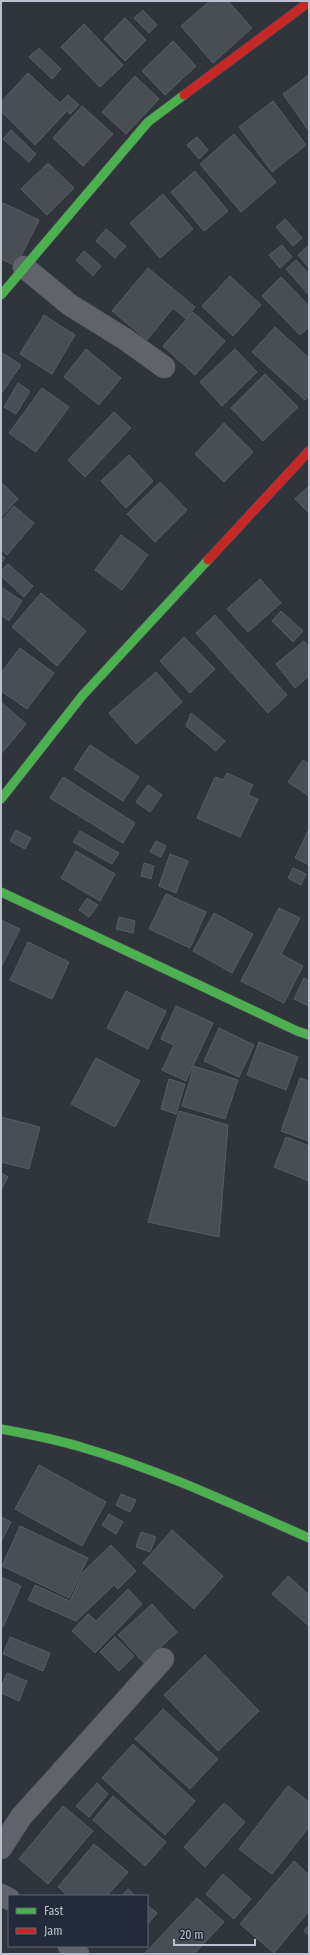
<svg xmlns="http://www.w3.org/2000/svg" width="310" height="1955" viewBox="0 0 310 1955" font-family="'Fira Sans Condensed',sans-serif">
<rect width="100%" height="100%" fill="#30353c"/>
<path fill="#494d54" stroke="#585c63" d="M210 1H228L252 28 213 63 181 26Z
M143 10 157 25 149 33 134 18Z
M125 18 146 40 125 61 104 39Z
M84 24 123 65 100 87 61 47Z
M173 41 196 66 165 95 142 71Z
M39 48 61 69 52 79 29 57Z
M28 73 60 103 68 95 79 105 70 114 67 111 35 145 1 111V102Z
M309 75V131L283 94Z
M135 76 159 99 126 134 102 112Z
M273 101 306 145 272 172 239 127Z
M82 106 113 134 83 166 53 138Z
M11 130 36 154 29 162 3 139Z
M234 134 276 182 241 212 200 164Z
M197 137 208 150 199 159 187 145Z
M48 163 74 188 47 215 21 189Z
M195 171 228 211 204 231 171 192Z
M163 194 193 229 160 258 130 223Z
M3 203 39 220 16 266 1 259V208Z
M285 219 302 238 293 246 276 227Z
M106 229 126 246 115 258 96 241Z
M282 245 292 257 280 268 269 255Z
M309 245V268L298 255Z
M84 251 101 266 93 276 76 260Z
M296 260 309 274V295L286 269Z
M148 268 195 307 186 319 173 308 147 340 112 311Z
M230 276 261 305 233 336 202 306Z
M281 277 309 306V327L300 335 262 296Z
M193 312 225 341 195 375 163 346Z
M44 315 75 335 52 374 20 354Z
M275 327 309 358V395L305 400 252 352Z
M86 349 121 378 99 405 64 377Z
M235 349 257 372 222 406 200 382Z
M1 352 21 365 1 394Z
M265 374 298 407 263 441 231 408Z
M18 383 30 391 16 414 4 407Z
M42 388 69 407 36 452 9 433Z
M114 412 131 428 85 477 68 460Z
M224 423 253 452 224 482 195 454Z
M129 455 153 481 126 508 101 481Z
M1 482 18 499 1 517Z
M160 482 187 510 155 542 127 514Z
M309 486V513L295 499Z
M14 506 34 523 7 555 1 550V521Z
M121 535 148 555 122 590 95 570Z
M1 554 5 558 1 563Z
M8 564 33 586 24 597 1 576V571Z
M260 579 281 603 248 632 227 609Z
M1 587 22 601 9 621 1 615Z
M41 593 86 631 57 666 12 627Z
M281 611 303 631 293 642 272 621Z
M215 615 287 695 268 713 196 633Z
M184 637 215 669 190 693 160 661Z
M304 641 309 647V676L295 688 276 664Z
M20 648 54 673 27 709 1 691V673Z
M156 672 182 702 136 744 109 713Z
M1 702 26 724 1 754Z
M191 713 225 741 216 751 186 726Z
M90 745 139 777 123 801 74 769Z
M303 760 309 764V796L288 782Z
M227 773 253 785 248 795 258 799 240 837 197 818 215 777 223 780Z
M63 777 135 823 123 843 50 798Z
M148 785 162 795 150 812 136 802Z
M309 829V865L295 858Z
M16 830 31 838 25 849 10 841Z
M80 831 119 853 112 864 73 842Z
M156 841 166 846 161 857 150 852Z
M76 851 115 874 100 901 61 878Z
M170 854 188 861 176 893 159 886Z
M144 863 154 866 151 879 141 876Z
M293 868 306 874 301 885 288 878Z
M166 894 206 912 190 948 149 929Z
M87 898 98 905 89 917 79 910Z
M279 908 300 918 281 954 303 966 284 1003 241 981Z
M214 913 253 934 232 973 193 951Z
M119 917 135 921 133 933 116 929Z
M1 920 20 929 1 967Z
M28 942 69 962 52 999 10 980Z
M304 978 309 981V1006L294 999Z
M126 991 166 1011 148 1049 107 1028Z
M176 1006 213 1023 186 1081 162 1070 174 1045 161 1039Z
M219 1028 254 1045 239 1077 204 1061Z
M259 1042 298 1057 286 1090 247 1075Z
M96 1058 140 1081 115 1127 71 1104Z
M194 1066 238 1080 225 1119 182 1106Z
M300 1078 309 1081V1141L281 1131Z
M169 1079 185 1084 176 1114 161 1109Z
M179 1111 228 1125 219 1237 148 1222Z
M1 1117 40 1127 29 1169 1 1162Z
M286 1137 309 1146V1181L274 1167Z
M1 1173 8 1177 1 1190Z
M39 1465 106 1502 82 1546 15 1509Z
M121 1494 136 1500 130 1512 116 1505Z
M109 1514 123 1522 116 1534 102 1525Z
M1 1517 11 1522 1 1542Z
M20 1526 88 1558 69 1598 2 1566Z
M172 1530 223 1576 194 1609 143 1563Z
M141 1532 156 1537 150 1552 136 1547Z
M111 1545 136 1571 118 1589 114 1585 76 1621 28 1600 35 1585 70 1601 83 1572Z
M288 1576 309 1595V1626L272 1594Z
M1 1577 21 1586 3 1627H1Z
M128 1589 142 1604 95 1653 72 1631 88 1614 96 1621Z
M152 1604 177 1632 144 1663 118 1635Z
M10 1637 50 1653 43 1671 3 1654Z
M115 1637 134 1656 119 1671 100 1652Z
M205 1655 259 1711 218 1751 164 1695Z
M7 1673 27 1681 19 1701 1 1693V1688Z
M163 1709 218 1759 190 1789 135 1739Z
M133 1744 195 1801 165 1835 102 1778Z
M97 1783 108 1794 89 1817 76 1806Z
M288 1786 309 1802V1827L272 1874 239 1849Z
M113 1796 166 1842 145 1866 93 1820Z
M224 1803 245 1822 205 1867 184 1847Z
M63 1806 93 1831 48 1884 19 1859Z
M94 1844 128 1872 107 1896H68L58 1887Z
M294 1861 309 1875V1911L274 1953 240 1924Z
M223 1874 251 1899 234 1919 206 1894Z
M128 1889 136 1896H122Z
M197 1898 224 1922 194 1954H144Z
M147 1905 157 1913 147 1925Z
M309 1925V1935L304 1931Z"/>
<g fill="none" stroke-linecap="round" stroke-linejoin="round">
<g stroke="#4e5157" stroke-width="23">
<path id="street" d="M24 267 70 305 125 339 164 367
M1 1848 21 1817 163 1659
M1 1895 9 1899
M69 1946 78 1954"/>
</g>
<g stroke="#4e5157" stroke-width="10">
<path id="fast" d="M1 295 148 122 184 95
M1 799 82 696 208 560
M1 892 297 1031 309 1035
M1 1429C28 1434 55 1439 81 1447 160 1470 234 1505 309 1538"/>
</g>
<g stroke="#4e5157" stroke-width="10">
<path id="jam" d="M184 95 309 2
M208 560 309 451"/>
</g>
<use href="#street" stroke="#60636a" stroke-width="22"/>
<use href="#fast" stroke="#4caf50" stroke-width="9"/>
<use href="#jam" stroke="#c62828" stroke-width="9"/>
</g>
<rect width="310" height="1955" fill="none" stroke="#bbc1cc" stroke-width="4"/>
<rect x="8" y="1895" width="140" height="52" fill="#222b37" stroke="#5f6773"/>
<rect x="16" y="1908" width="20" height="6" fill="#4caf50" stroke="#5f6773"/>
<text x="44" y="1915" font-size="12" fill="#bbc1cc">Fast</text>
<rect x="16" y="1928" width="20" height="6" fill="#c62828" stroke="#5f6773"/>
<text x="44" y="1935" font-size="12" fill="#bbc1cc">Jam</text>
<path d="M174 1939v6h81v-6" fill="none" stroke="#bbc1cc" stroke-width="2"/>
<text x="180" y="1939" font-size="12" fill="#bbc1cc" stroke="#222b37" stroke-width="3" paint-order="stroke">20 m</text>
</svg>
